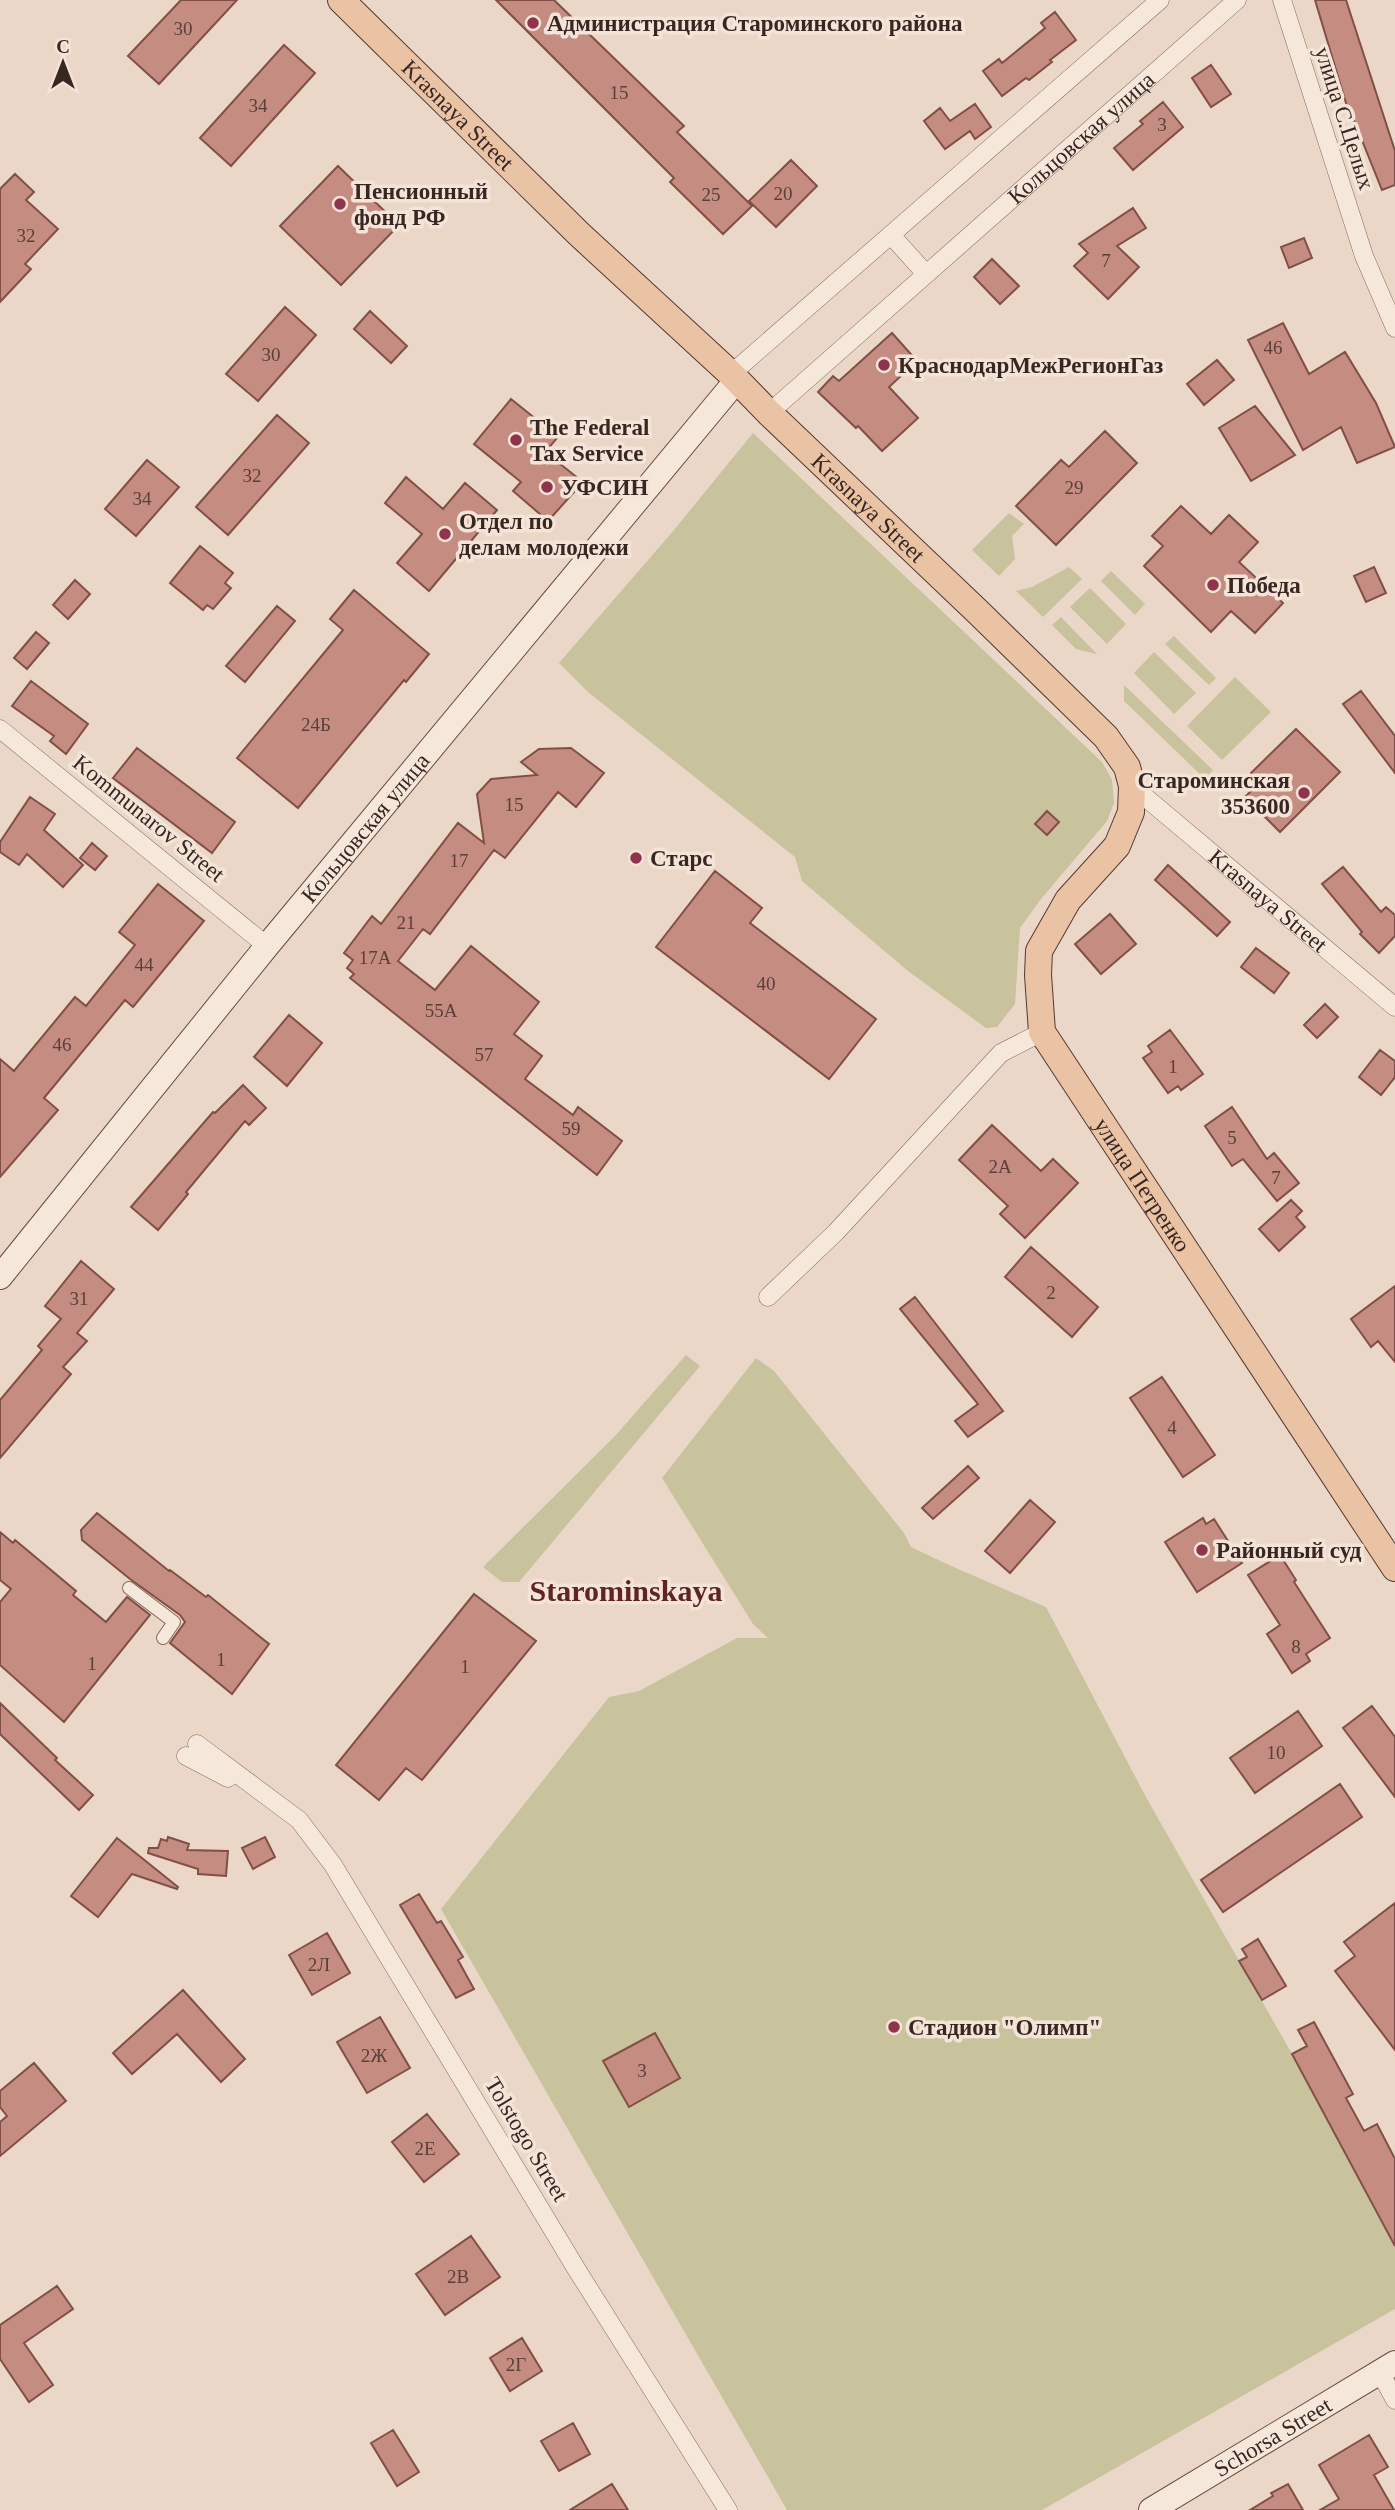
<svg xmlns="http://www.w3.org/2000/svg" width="1395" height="2510" viewBox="0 0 1395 2510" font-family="Georgia,serif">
<rect width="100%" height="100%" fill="#ebd7c8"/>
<path fill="#c8c29d" d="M753 433 1102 762 1112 780 1114 803 1107 821 1041 899 1020 928 1015 1004 997 1027 986 1028 908 971 802 881 795 857 588 692 559 663 674 530Z
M1009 513 1024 524 1012 536 1015 559 999 576 972 550Z
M1069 567 1082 579 1043 617 1016 591 1032 587Z
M1111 571 1145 604 1135 615 1101 581Z
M1090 588 1126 624 1107 644 1070 607Z
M1061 617 1097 654 1076 649 1052 625Z
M1174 636 1216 678 1209 685 1165 644Z
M1154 652 1196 693 1174 714 1134 673Z
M1235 677 1271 712 1222 760 1187 726Z
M1124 685 1213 770 1205 779 1124 701Z
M686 1355 700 1366 519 1582H502L483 1567 615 1436Z
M756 1358 774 1371 904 1533 911 1547 949 1565 1046 1607 1147 1799 1292 2054 1395 2246V2309L1042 2510H787L441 1909 609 1697 639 1691 737 1638H768L753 1624 662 1478Z"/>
<path fill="#c58c82" stroke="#824f47" stroke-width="2" d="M181 0H237L159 84 128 56Z
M496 0H554L684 126 677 132 752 206 723 234 670 182 674 178Z
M1315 0H1346L1395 151V185L1382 190 1351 113H1349Z
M1055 12 1076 40 1050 60 1052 62 1029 80 1026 78 1002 96 983 71 999 59 1002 63 1045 28 1041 23Z
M284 45 315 73 231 166 200 138Z
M1211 65 1231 94 1211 107 1192 78Z
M1163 102 1183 127 1133 170 1114 148 1143 124 1140 121Z
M975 104 991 127 975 139 970 131 945 149 924 121 940 108 950 121Z
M791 160 817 186 776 227 749 201Z
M338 166 399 225 341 285 280 226Z
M15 174 34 192 26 200 58 229 25 264 31 269 0 302V189Z
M1133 208 1146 228 1117 246 1139 267 1108 299 1074 266 1088 253 1079 244Z
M1304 238 1312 258 1289 268 1281 247Z
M992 259 1019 286 1000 304 974 277Z
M285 307 316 335 258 401 226 374Z
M370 311 407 346 391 363 354 329Z
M1283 323 1309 374 1345 352 1376 403 1395 447 1357 463 1341 427 1303 450 1248 340Z
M892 333 917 361 889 387 918 418 882 451 858 426 856 428 818 392 833 376 839 381Z
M1217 360 1234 380 1204 405 1187 384Z
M511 399 558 437 545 452 583 482 548 521 513 491 521 482 474 444Z
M1255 406 1295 455 1251 481 1219 428Z
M277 415 309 443 228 535 196 507Z
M1105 431 1137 463 1056 545 1016 506 1061 460 1069 467Z
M147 460 179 487 136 536 105 509Z
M406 477 443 509 465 483 497 510 429 591 397 563 422 534 385 503Z
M1181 506 1211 534 1229 515 1258 542 1239 562 1283 603 1255 633 1231 611 1211 632 1144 566 1163 546 1152 536Z
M200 546 233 573 225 583 231 588 213 609 207 605 203 610 170 583Z
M1374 567 1386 593 1366 602 1354 576Z
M75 580 90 594 68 619 53 605Z
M354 590 429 654 406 682 404 680 298 808 237 758 343 630 330 619Z
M277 606 295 621 245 682 226 666Z
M36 632 49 643 27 669 14 658Z
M31 681 88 724 66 754 50 741 54 736 12 706Z
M1361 691 1395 736V773L1343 704Z
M1296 729 1340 772 1280 832 1245 797 1260 782 1251 773Z
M137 748 235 822 212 853 113 778Z
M571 748 604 773 576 807 558 792 505 858 494 850 430 934 423 929 398 961 435 990 471 946 539 1002 514 1034 542 1056 525 1079 573 1115 578 1107 622 1141 597 1175 350 978 354 974 347 968 353 960 344 953 372 916 381 924 458 823 484 843 477 794 491 779 537 775 521 762 539 749Z
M30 797 55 814 44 830 83 865 63 887 27 854 19 865 0 852V842Z
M1047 811 1059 822 1047 835 1035 824Z
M92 843 107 856 95 870 80 858Z
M1168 865 1230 922 1217 936 1155 880Z
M1343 867 1381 912 1386 907 1395 915V936L1379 953 1360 934 1362 932 1322 884Z
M715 871 762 908 750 923 876 1019 829 1079 656 947Z
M158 884 204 921 133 1007 125 1000 44 1098 58 1110 0 1177V1059L14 1071 75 997 86 1006 135 945 119 932Z
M1110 914 1136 944 1101 974 1075 944Z
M1256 948 1289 973 1274 993 1241 967Z
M1325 1004 1338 1017 1317 1038 1304 1025Z
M289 1015 322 1043 287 1086 254 1057Z
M1170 1030 1203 1074 1181 1090 1178 1086 1168 1093 1143 1058 1152 1052 1148 1046Z
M1380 1050 1395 1061V1077L1381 1095 1359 1077Z
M243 1085 266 1108 249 1125 245 1121 186 1192 188 1194 158 1230 131 1207 213 1112 215 1113Z
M1232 1107 1267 1159 1274 1153 1299 1183 1277 1201 1243 1159 1232 1166 1205 1126Z
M992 1125 1041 1171 1053 1159 1078 1183 1025 1238 1000 1214 1008 1206 959 1160Z
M1291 1200 1302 1211 1296 1217 1305 1227 1279 1251 1259 1229Z
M1031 1247 1098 1307 1072 1337 1005 1277Z
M81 1261 114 1289 77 1333 87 1341 63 1367 71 1374 0 1458V1400L42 1350 38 1346 61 1319 45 1306Z
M1395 1286V1362L1378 1341 1371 1347 1351 1319Z
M915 1297 1003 1411 968 1437 955 1421 978 1404 900 1309Z
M1162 1377 1215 1455 1183 1477 1130 1398Z
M968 1466 979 1478 933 1519 922 1508Z
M1030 1500 1055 1522 1010 1573 985 1551Z
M97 1513 169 1571 170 1570 206 1597 208 1595 269 1644 232 1694 170 1643 185 1622 180 1615 130 1579 82 1540 81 1530Z
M1203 1518 1206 1524 1214 1519 1242 1563 1197 1592 1165 1542Z
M0 1532 13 1543 15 1540 76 1591 73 1595 106 1622 127 1597 150 1615 64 1722 0 1665V1602L11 1589 0 1580Z
M1280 1555 1296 1580 1294 1582 1330 1638 1306 1654 1310 1661 1292 1673 1267 1634 1280 1625 1248 1575Z
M474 1594 536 1641 422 1780 406 1768 379 1800 336 1765Z
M0 1703 57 1758 55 1760 93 1795 79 1810 0 1734Z
M1372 1706 1395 1737V1797L1343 1728Z
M1298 1711 1322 1746 1255 1793 1230 1758Z
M1340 1784 1362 1817 1223 1912 1201 1880Z
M168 1837 189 1844 187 1850 228 1851 226 1876 198 1874V1869L148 1853 149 1848H158L161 1839 167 1841Z
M265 1837 275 1857 253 1869 242 1848Z
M117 1838 178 1887 177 1889 132 1874 98 1917 71 1896Z
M419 1894 437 1923 441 1921 463 1957 458 1960 474 1989 456 1998 400 1905Z
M1395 1903V2050L1335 1971 1355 1956 1344 1942Z
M327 1933 350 1973 312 1995 289 1955Z
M1258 1939 1286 1986 1262 2000 1239 1961 1247 1957 1242 1949Z
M183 1990 245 2059 221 2082 177 2034 132 2074 113 2053Z
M380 2017 410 2068 367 2093 337 2042Z
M1314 2022 1353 2094 1346 2098 1364 2131 1377 2124 1395 2159V2246L1292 2054 1307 2046 1298 2030Z
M655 2033 680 2078 629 2107 603 2061Z
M34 2063 66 2101 0 2156V2122L7 2116 0 2107V2091Z
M427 2114 459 2154 424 2182 392 2142Z
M471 2236 500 2277 445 2315 416 2274Z
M57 2286 73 2309 24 2343 53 2385 29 2402 0 2359V2325Z
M522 2338 542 2371 510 2391 490 2358Z
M573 2423 590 2454 559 2471 541 2441Z
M393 2430 419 2472 397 2486 371 2443Z
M1369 2435 1388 2467 1374 2475 1394 2510H1320L1339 2499 1319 2465Z
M612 2484 628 2510H570Z
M1288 2484 1303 2510H1250L1273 2496 1271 2493Z"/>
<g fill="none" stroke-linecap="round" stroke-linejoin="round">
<g stroke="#85695f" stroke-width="14">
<path id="pedestrian" d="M129 1588 174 1622 163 1638"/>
</g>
<g stroke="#85695f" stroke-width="19">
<g id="minor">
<path d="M1282 0 1364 256 1395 328"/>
<path d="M891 235 926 274"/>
<path d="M731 374 1160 0"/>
<path id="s1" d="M769 413 1237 0"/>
<path d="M0 729 267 946"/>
<path id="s2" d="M1132 786 1395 1007"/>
<path d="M768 1297 836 1232 1001 1053 1042 1032"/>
<path d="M197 1744 299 1820 333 1865 577 2270 728 2510"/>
<path d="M186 1756 228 1778"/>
<path d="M1380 2372 1395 2400"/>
</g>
</g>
<g stroke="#674b42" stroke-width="26">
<g id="secondary">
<path id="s3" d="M0 1277 267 946 736 381"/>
<path id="s4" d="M1151 2510 1395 2363"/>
</g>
</g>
<g stroke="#543932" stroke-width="28">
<g id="primary">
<path id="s5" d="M341 0 579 234 731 374 769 413 978 612 1106 737 1127 767 1132 786 1131 812 1117 846 1068 900 1039 951 1038 975 1042 1032 1395 1568"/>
</g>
</g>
<use href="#pedestrian" stroke="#f6e7db" stroke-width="12"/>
<use href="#minor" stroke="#f6e7db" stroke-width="18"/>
<use href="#secondary" stroke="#f6e7db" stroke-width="24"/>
<use href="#primary" stroke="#eac2a4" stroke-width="26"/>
</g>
<g fill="#8f344c" stroke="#f3e4d7" stroke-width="2.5">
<circle cx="533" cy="23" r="7"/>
<circle cx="340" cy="204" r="7"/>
<circle cx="884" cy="365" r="7"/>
<circle cx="516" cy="440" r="7"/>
<circle cx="547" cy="487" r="7"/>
<circle cx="445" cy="534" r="7"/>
<circle cx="1213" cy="585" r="7"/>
<circle cx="1304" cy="793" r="7"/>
<circle cx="636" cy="858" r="7"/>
<circle cx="1202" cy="1550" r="7"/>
<circle cx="894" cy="2027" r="7"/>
</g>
<g text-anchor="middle" stroke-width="7" stroke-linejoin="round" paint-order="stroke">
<g font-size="19" fill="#5a4039">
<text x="183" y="35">30</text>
<text x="619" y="99">15</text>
<text x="258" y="112">34</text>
<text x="1162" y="131">3</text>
<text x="783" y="200">20</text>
<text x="711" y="201">25</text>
<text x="26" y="242">32</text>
<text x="1106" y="267">7</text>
<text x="1273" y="354">46</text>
<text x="271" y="361">30</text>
<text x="252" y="482">32</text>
<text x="1074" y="494">29</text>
<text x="142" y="505">34</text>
<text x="316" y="731">24Б</text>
<text x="514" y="811">15</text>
<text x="459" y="867">17</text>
<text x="406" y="929">21</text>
<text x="375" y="964">17А</text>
<text x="144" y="971">44</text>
<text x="766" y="990">40</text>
<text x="441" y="1017">55А</text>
<text x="62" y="1051">46</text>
<text x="484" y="1061">57</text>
<text x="1173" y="1073">1</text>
<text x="571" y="1135">59</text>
<text x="1232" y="1144">5</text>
<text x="1000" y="1173">2А</text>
<text x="1276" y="1184">7</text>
<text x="1051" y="1299">2</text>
<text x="79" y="1305">31</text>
<text x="1172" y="1434">4</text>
<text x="1296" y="1653">8</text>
<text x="221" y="1666">1</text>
<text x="92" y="1670">1</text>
<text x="465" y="1673">1</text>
<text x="1276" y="1759">10</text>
<text x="319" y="1971">2Л</text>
<text x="374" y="2062">2Ж</text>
<text x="642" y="2077">3</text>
<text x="425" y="2155">2Е</text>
<text x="458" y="2283">2В</text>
<text x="516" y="2371">2Г</text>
</g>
<g font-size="23" font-weight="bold" fill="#372621" stroke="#f3e4d7" text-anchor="start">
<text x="547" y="31">Администрация Староминского района</text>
<text x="354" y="199">Пенсионный<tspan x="354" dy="26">фонд РФ</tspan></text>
<text x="898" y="373">КраснодарМежРегионГаз</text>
<text x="530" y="435">The Federal<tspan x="530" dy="26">Tax Service</tspan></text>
<text x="561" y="495">УФСИН</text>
<text x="459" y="529">Отдел по<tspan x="459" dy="26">делам молодежи</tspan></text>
<text x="1227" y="593">Победа</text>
<text x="1290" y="788" text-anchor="end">Староминская<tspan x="1290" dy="26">353600</tspan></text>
<text x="650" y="866">Старс</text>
<text x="1216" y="1558">Районный суд</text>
<text x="908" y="2035">Стадион "Олимп"</text>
</g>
<g font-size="23" fill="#372621" stroke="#f3e4d7">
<text dy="8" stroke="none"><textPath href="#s5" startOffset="164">Krasnaya Street</textPath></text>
<text transform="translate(1345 118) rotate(72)" y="8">улица С.Целых</text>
<text dy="8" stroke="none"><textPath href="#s1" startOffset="416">Кольцовская улица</textPath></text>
<text dy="8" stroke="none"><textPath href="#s5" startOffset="732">Krasnaya Street</textPath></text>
<text transform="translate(149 818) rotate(39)" y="8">Kommunarov Street</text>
<text dy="8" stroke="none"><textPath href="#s3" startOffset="579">Кольцовская улица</textPath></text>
<text dy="8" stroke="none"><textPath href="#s2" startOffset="178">Krasnaya Street</textPath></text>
<text dy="8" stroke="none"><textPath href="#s5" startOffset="1577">улица Петренко</textPath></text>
<text transform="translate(527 2139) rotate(59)" y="8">Tolstogo Street</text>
<text dy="8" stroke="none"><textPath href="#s4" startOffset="142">Schorsa Street</textPath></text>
</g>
<g font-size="30" font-weight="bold" fill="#602427" stroke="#f3e4d7">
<text x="626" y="1601">Starominskaya</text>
</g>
</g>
<g transform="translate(63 63)" stroke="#f3e4d7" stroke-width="5" paint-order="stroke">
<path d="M0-5L12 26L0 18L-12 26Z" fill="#372621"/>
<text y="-10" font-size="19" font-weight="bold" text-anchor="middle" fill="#372621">С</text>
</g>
</svg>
